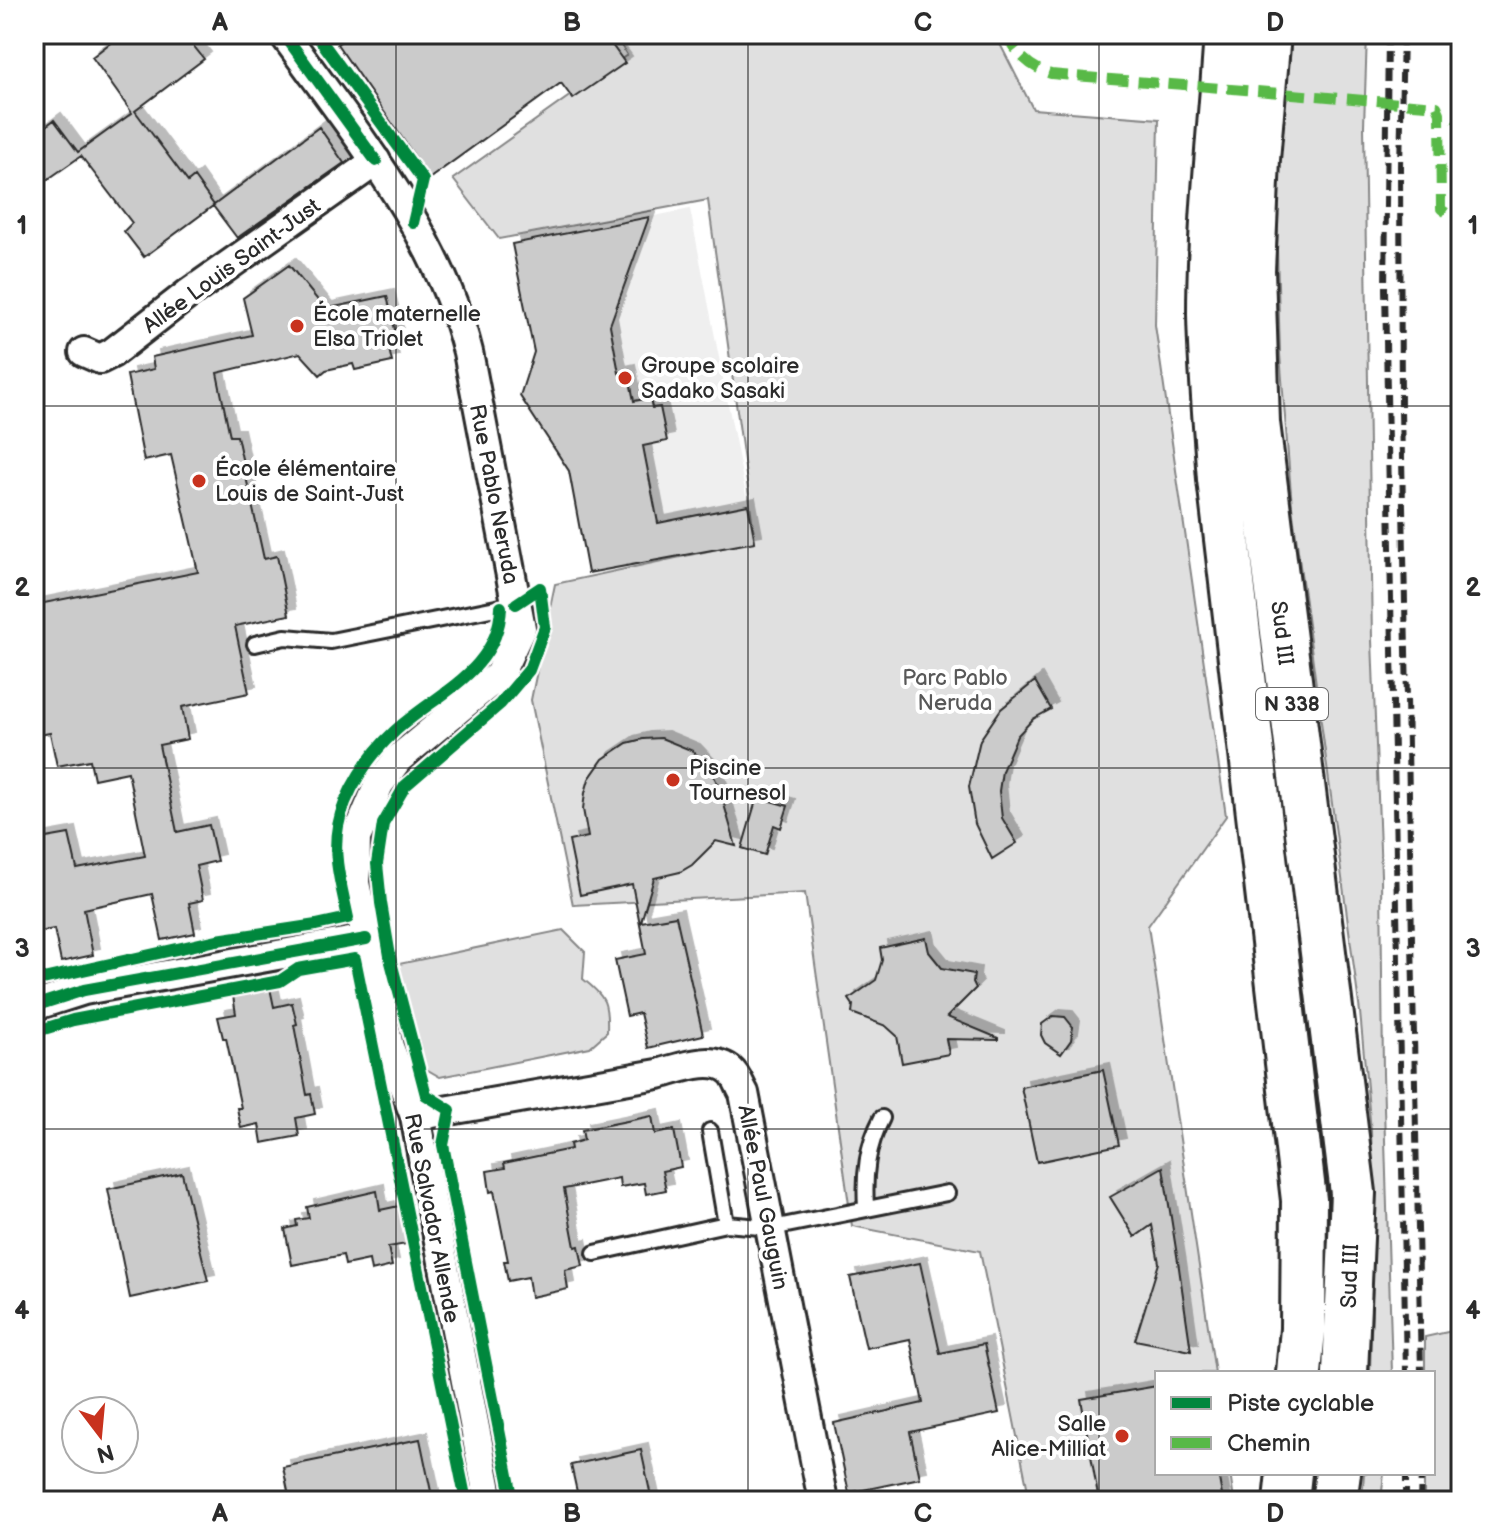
<svg xmlns="http://www.w3.org/2000/svg" width="1495" height="1535" viewBox="0 0 1495 1535" font-family="'Balsamiq Sans',sans-serif">
<defs>
<filter id="shadow"><feDropShadow dx="7" dy="-7" stdDeviation="0" flood-color="#0004"/></filter>
</defs>
<rect width="100%" height="100%" fill="#fff"/>
<filter id="ink" filterUnits="userSpaceOnUse"><feTurbulence type="fractalNoise" baseFrequency=".0125" numOctaves="2"/><feDisplacementMap in="SourceGraphic" scale="16" xChannelSelector="R" yChannelSelector="G"/><feConvolveMatrix kernelMatrix="1 2 1 2 8 2 1 2 1" color-interpolation-filters="sRGB"/></filter>
<g filter="url(#ink)">
<path fill="#efefef" d="M690 209 755 542 588 573 567 461 536 359 512 244Z"/>
<path fill="#e0e0e0" stroke="#868686" stroke-width="2" d="M614 34H995L1033 109 1159 119 1155 325 1226 816 1148 926 1215 1373H1157V1473H1230L1234 1501H1030L980 1251 852 1226 805 893 573 905 531 700 555 584 755 541 708 200 499 239 453 179 627 55Z
M1291 34H1367L1364 126 1372 640 1381 875 1383 1074 1392 1373H1370L1374 1231 1371 1131 1360 1012 1292 506 1280 354 1277 250 1282 81Z
M563 930 585 952 583 979C606 997 608 1003 607 1032L590 1047 440 1077 409 1059 389 986 394 965Z
M1461 1329V1501H1424V1473H1433V1373H1425V1337Z
M1364 1473H1384L1381 1501H1362Z"/>
<path fill="#cbcbcb" stroke="#2b2b2b" stroke-width="2" filter="url(#shadow)" d="M122 34H184L204 59 135 111 188 182 194 177 214 205 319 127 344 163 237 238 213 206 144 257 124 231 132 223 81 156 34 189V135L54 120 78 152 132 113 92 57Z
M351 34H604L625 63 573 99 561 83 430 178 337 44Z
M649 217 610 325 619 373 628 371 634 401 650 398 652 408 660 407 667 441 643 446 658 523 748 505 755 542 588 573 569 471 520 396 534 352 512 244Z
M289 265 325 309 387 296 396 334 386 336 392 362 355 370 353 364 326 370 320 375 300 353 217 373 230 436H237L264 559 277 556 289 615 235 626 249 693 182 707 188 739 159 745 177 832 209 825 217 861 196 866 203 900 189 903 195 933 162 940 152 894 84 909 93 955 61 962 54 929 34 933V861L40 859 35 840 69 834 77 869 145 856 128 772 94 779 90 760 57 766 50 733 34 736V605L198 572 171 455 144 461 127 375 154 369 152 357 252 335 243 298Z
M1035 681 1051 709 1033 719 1017 736 1002 771 999 791 1002 818 1017 843 992 859 975 824 969 787 980 740 1001 709Z
M661 738 693 751 711 770 719 787 736 846 716 841 692 865 680 872 654 878 641 922 676 916 703 1035 648 1048 640 1013 627 1016 615 960 646 954 632 884 580 895 569 841 588 837 583 809 585 793 589 779 603 759 627 743 643 739Z
M757 797 788 806 781 828 774 825 765 855 742 848Z
M926 938 929 952 942 968 974 974 973 982 976 988 947 1017 998 1038V1040L946 1039 949 1054 902 1063 897 1036 886 1026 852 1013 853 1005 849 999 876 980 882 960 880 948Z
M270 988 274 1007 292 1003 297 1024 294 1025 307 1095 311 1094 315 1114 296 1118 299 1136 262 1143 259 1124 241 1128 237 1108H241L226 1038H223L218 1017 236 1014 233 996Z
M1053 1016 1065 1017 1073 1027 1071 1040 1061 1054 1045 1043 1041 1035 1042 1024Z
M1103 1070 1119 1145 1037 1162 1021 1087Z
M652 1116 655 1134 674 1130 681 1167 662 1171 666 1190 646 1194 644 1183 620 1187 619 1178 564 1189 575 1247 579 1246 583 1266 565 1270 568 1289 531 1297 528 1277 508 1281 504 1261H508L494 1191 490 1192 487 1171 505 1168 504 1163 571 1149 570 1144 584 1140 582 1130Z
M1163 1167 1179 1268 1191 1351 1135 1340 1159 1263 1152 1225 1135 1237 1110 1197Z
M182 1173 208 1281 130 1298 108 1189Z
M377 1191 380 1210 399 1206 407 1244 388 1247 392 1266 371 1271 369 1260 345 1265 343 1255 292 1265 285 1229 297 1226 296 1220 309 1218 307 1207Z
M920 1263 940 1353 984 1344 999 1413 910 1432 920 1478 849 1493 834 1423 923 1403 910 1339 866 1348 850 1277Z
M1157 1386V1473H1218L1223 1501H1099L1081 1399Z
M420 1439 433 1501H290L283 1467Z
M641 1450 652 1501H579L571 1465Z"/>
<g fill="none" stroke-linecap="round" stroke-linejoin="round">
<g stroke="#2b2b2b" stroke-width="20">
<path id="lane" d="M255 644 285 637 331 641 516 604
M710 1131 726 1224
M866 1207C864 1175 867 1146 882 1118
M595 1253 726 1224 772 1228 947 1193"/>
</g>
<g stroke="#2b2b2b" stroke-width="34">
<path id="street" d="M284 34C355 133 438 232 468 352L521 628 499 675 398 759 379 784 356 838 355 883 389 1047 415 1116 489 1501
M84 352 100 359 112 353 188 294 376 161
M34 1006 84 990 366 939
M415 1116 658 1074C678 1069 713 1054 731 1071 737 1076 740 1087 744 1093L823 1501"/>
</g>
<g stroke="#2b2b2b" stroke-width="50">
<path id="highway" d="M1227 34C1221 127 1210 221 1210 314 1211 369 1216 424 1220 479L1304 1200 1303 1329 1299 1373
M1268 34 1257 159 1252 270 1257 423 1353 1193 1345 1373
M1286 1501 1289 1473
M1334 1501 1338 1473"/>
</g>
<use href="#lane" stroke="#fff" stroke-width="14"/>
<use href="#street" stroke="#fff" stroke-width="28"/>
<use href="#highway" stroke="#fff" stroke-width="44"/>
<path stroke="#2b2b2b" stroke-width="6" stroke-dasharray="12 6" stroke-linecap="butt" d="M1388 34 1385 289 1406 1373
M1403 34 1400 166 1401 410 1421 1373
M1406 1501V1473
M1420 1501 1421 1473"/>
<path stroke="#58b947" stroke-width="10" stroke-dasharray="20 10" stroke-linecap="butt" d="M1004 34C1018 54 1028 67 1051 74L1437 106 1440 113 1441 209 1451 216 1461 210
M1455 34 1459 56
M1454 118 1461 122"/>
<g stroke="#fff" stroke-width="17">
<path id="cycleway" d="M284 34 376 161
M316 34 423 180 413 223
M34 981 217 940 316 925 348 918C342 888 332 857 338 826 344 793 369 755 394 732 435 694 499 671 501 607
M34 1006 84 990 366 939
M34 1032 73 1020 280 981 298 969 355 959 466 1501
M513 1501 443 1145 450 1110 426 1095 391 962 381 903 377 864 383 824 405 786 500 704 529 670 545 627 540 588 516 604"/>
</g>
<use href="#cycleway" stroke="#00873e" stroke-width="12"/>
</g>
</g>
<path fill="none" stroke="#2b2b2b" stroke-width="2" stroke-opacity="0.55" d="M396 34V1501M748 34V1501M1099 34V1501M34 406H1461M34 768H1461M34 1129H1461"/>
<g fill="#c8321e" stroke="#fff" stroke-width="3">
<circle cx="297" cy="326" r="8"/>
<circle cx="625" cy="378" r="8"/>
<circle cx="199" cy="481" r="8"/>
<circle cx="673" cy="780" r="8"/>
<circle cx="1122" cy="1436" r="8"/>
</g>
<g text-anchor="middle" stroke-width="8" stroke-linejoin="round" paint-order="stroke">
<rect fill="#fff" stroke="#6b6b6b" stroke-width="2" x="1256" y="688" width="72" height="32" rx="6"/>
<g font-size="20" font-weight="bold" fill="#2b2b2b">
<text x="1292" y="711">N 338</text>
</g>
<g font-size="22" fill="#2b2b2b" stroke="#fff">
<text transform="translate(231 265) rotate(-36)" y="8">Allée Louis Saint-Just</text>
<text transform="translate(495 494) rotate(79)" y="8">Rue Pablo Neruda</text>
<text transform="translate(1283 633) rotate(83)" y="8">Sud III</text>
<text transform="translate(764 1197) rotate(79)" y="8">Allée Paul Gauguin</text>
<text transform="translate(433 1218) rotate(79)" y="8">Rue Salvador Allende</text>
<text transform="translate(1349 1276) rotate(-88)" y="8">Sud III</text>
</g>
<g font-size="22" fill="#2b2b2b" stroke="#fff" text-anchor="start">
<text x="313" y="321">École maternelle<tspan x="313" dy="25">Elsa Triolet</tspan></text>
<text x="641" y="373">Groupe scolaire<tspan x="641" dy="25">Sadako Sasaki</tspan></text>
<text x="215" y="476">École élémentaire<tspan x="215" dy="25">Louis de Saint-Just</tspan></text>
<text x="689" y="775">Piscine<tspan x="689" dy="25">Tournesol</tspan></text>
<text x="1106" y="1431" text-anchor="end">Salle<tspan x="1106" dy="25">Alice-Milliat</tspan></text>
</g>
<g font-size="22" fill="#585858" stroke="#fff">
<text x="955" y="685">Parc Pablo<tspan x="955" dy="25">Neruda</tspan></text>
</g>
</g>
<rect width="1495" height="1535" fill="none" stroke="#fff" stroke-width="88"/>
<rect x="1155" y="1371" width="280" height="104" fill="#ffffff" stroke="#aaaaaa" stroke-width="2"/>
<rect x="1171" y="1397" width="40" height="12" fill="#00873e" stroke="#aaaaaa" stroke-width="2"/>
<text x="1227" y="1411" font-size="24" fill="#2b2b2b">Piste cyclable</text>
<rect x="1171" y="1437" width="40" height="12" fill="#58b947" stroke="#aaaaaa" stroke-width="2"/>
<text x="1227" y="1451" font-size="24" fill="#2b2b2b">Chemin</text>
<g transform="translate(100 1435) rotate(164)"><circle r="38" fill="#ffffff" stroke="#aaaaaa" stroke-width="2"/>
<path d="M0-6L14 30L0 20L-14 30Z" fill="#c8321e"/>
<text y="-12" font-size="22" font-weight="bold" text-anchor="middle" fill="#2b2b2b">N</text>
</g>
<rect x="44" y="44" width="1407" height="1447" fill="none" stroke="#2b2b2b" stroke-width="3"/>
<g font-size="26" text-anchor="middle" font-weight="bold" fill="#2b2b2b">
<text x="220" y="31">A</text>
<text x="572" y="31">B</text>
<text x="923" y="31">C</text>
<text x="1275" y="31">D</text>
<text x="22" y="234">1</text>
<text x="1473" y="234">1</text>
<text x="22" y="596">2</text>
<text x="1473" y="596">2</text>
<text x="22" y="957">3</text>
<text x="1473" y="957">3</text>
<text x="22" y="1319">4</text>
<text x="1473" y="1319">4</text>
<text x="220" y="1522">A</text>
<text x="572" y="1522">B</text>
<text x="923" y="1522">C</text>
<text x="1275" y="1522">D</text>
</g>
</svg>
